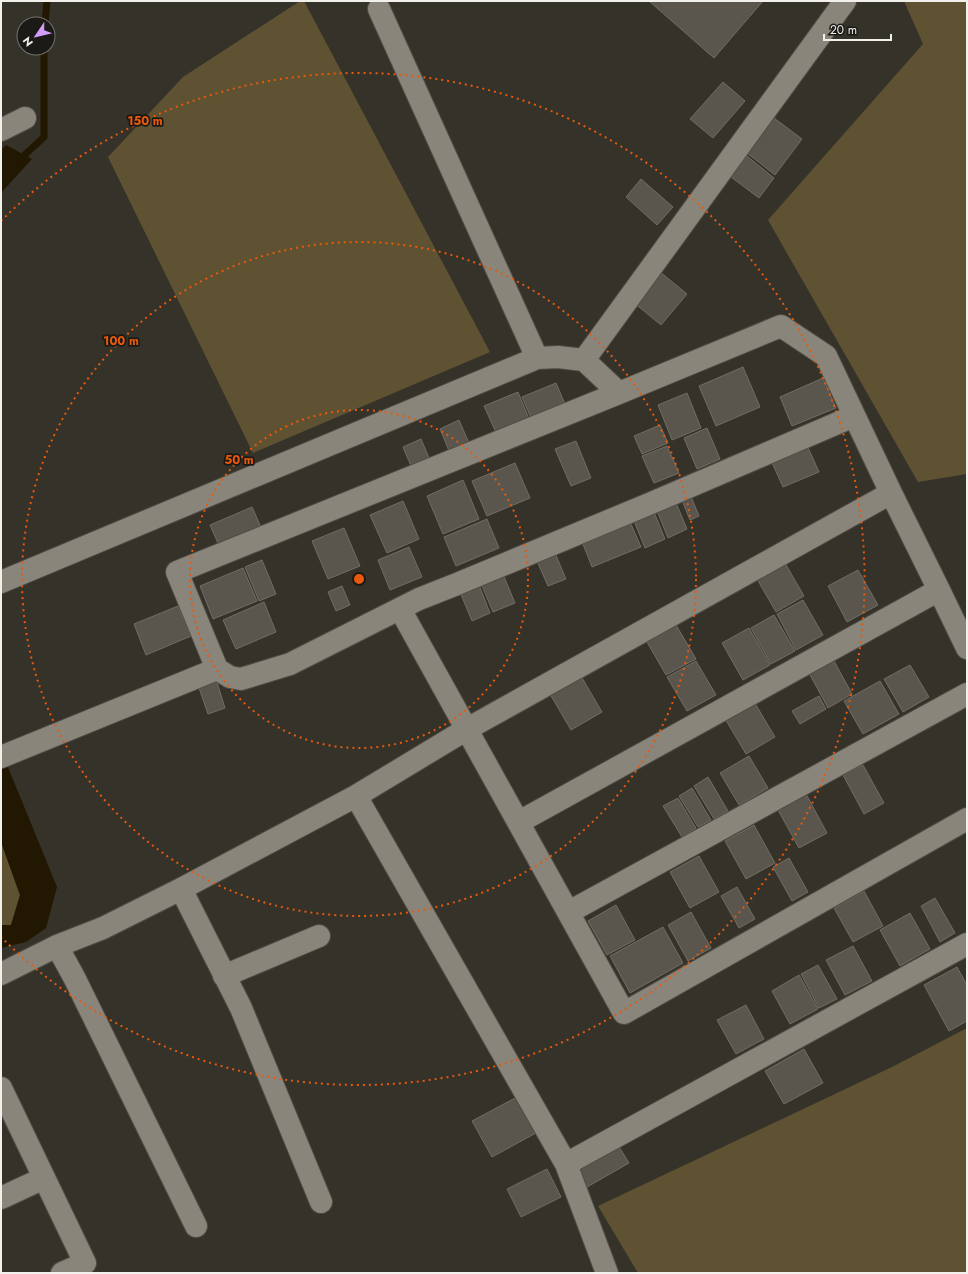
<svg xmlns="http://www.w3.org/2000/svg" width="968" height="1274" viewBox="0 0 968 1274" font-family="Jost,sans-serif">
<rect width="100%" height="100%" fill="#353229"/>
<path fill="#5f5232" d="M300 1H304L490 352 253 453 108 157 183 77Z
M904 1H967V474L918 482 768 220 923 44Z
M1 842 20 895 11 925H1Z
M967 1028V1273H638L598 1206 894 1066Z"/>
<path fill="#221700" d="M6 145 32 159 1 193V150Z
M1 750 57 887 46 928 26 942 1 948V925H11L20 895 1 842Z"/>
<g fill="none" stroke-linecap="round" stroke-linejoin="round">
<path stroke="#221700" stroke-width="7" d="M45 24 47 1
M18 161 44 137V48"/>
</g>
<path fill="#5a564d" stroke="#716d64" d="M649 1H763L714 58Z
M723 82 745 101 713 138 690 119Z
M774 118 802 139 775 175 747 153Z
M747 156 774 178 759 198 731 177Z
M641 179 673 207 657 225 626 197Z
M659 271 687 294 661 325 633 302Z
M743 367 760 407 716 426 699 386Z
M823 378 836 408 792 426 780 397Z
M556 383 568 411 534 425 522 397Z
M518 392 532 426 499 439 484 406Z
M687 393 701 428 672 440 658 405Z
M459 420 472 450 452 458 440 429Z
M660 425 668 443 642 454 634 436Z
M707 428 720 459 697 469 684 438Z
M421 439 432 465 414 473 403 447Z
M576 441 591 478 571 486 555 449Z
M806 443 819 472 783 487 770 458Z
M667 446 679 473 654 483 642 456Z
M515 463 530 498 487 516 472 481Z
M463 480 479 519 443 534 427 496Z
M690 494 699 516 690 520 681 498Z
M674 498 687 529 668 538 655 506Z
M403 501 419 539 387 553 370 515Z
M252 507 263 532 221 550 210 525Z
M654 512 665 539 645 548 634 521Z
M487 519 499 548 456 566 444 537Z
M631 524 641 547 592 567 583 544Z
M344 528 360 566 328 579 312 541Z
M409 547 422 577 390 590 378 560Z
M555 553 566 579 548 586 537 561Z
M262 560 276 594 259 601 245 567Z
M785 563 804 596 776 612 757 579Z
M243 568 257 601 213 619 200 586Z
M858 570 878 605 847 622 828 586Z
M502 572 515 603 493 612 480 581Z
M479 585 490 613 472 621 460 592Z
M342 586 350 605 336 611 328 592Z
M803 600 823 635 796 650 777 614Z
M264 602 276 632 236 649 223 620Z
M178 606 191 636 146 655 134 624Z
M774 615 795 651 771 664 751 628Z
M676 625 696 659 666 675 647 642Z
M749 628 770 665 743 680 722 643Z
M833 659 852 694 828 708 809 673Z
M696 661 716 695 687 711 667 677Z
M910 665 929 697 903 712 884 679Z
M215 676 225 708 208 714 197 682Z
M581 676 602 712 571 730 550 694Z
M880 681 899 714 863 734 844 701Z
M819 696 826 709 800 724 792 711Z
M753 700 775 737 746 754 724 717Z
M749 756 768 788 739 805 720 773Z
M863 765 884 803 864 814 843 775Z
M708 777 728 811 714 819 694 786Z
M692 788 711 820 698 827 679 796Z
M806 794 827 833 799 848 778 810Z
M678 798 696 828 682 837 663 806Z
M754 825 775 863 746 879 725 841Z
M699 856 719 892 690 908 670 872Z
M789 858 808 892 792 901 773 867Z
M737 887 755 919 739 928 721 896Z
M864 891 883 926 853 942 834 908Z
M935 898 955 933 940 942 921 906Z
M616 905 635 940 607 955 588 921Z
M691 912 711 948 688 961 668 925Z
M910 913 930 949 900 966 880 930Z
M663 927 683 963 630 993 610 956Z
M853 946 872 981 845 995 826 960Z
M818 965 837 999 819 1008 801 974Z
M957 967 967 985V1021L949 1031 924 985Z
M799 975 818 1009 790 1024 772 991Z
M746 1005 764 1039 736 1054 717 1020Z
M804 1049 823 1083 784 1104 765 1071Z
M517 1097 536 1133 492 1157 472 1121Z
M618 1145 629 1163 587 1187 577 1169Z
M547 1169 561 1197 521 1217 507 1189Z"/>
<g fill="none" stroke-linecap="round" stroke-linejoin="round">
<g stroke="#504d46" stroke-width="24">
<path id="minor" d="M379 9 537 358
M1 130 25 118
M619 393 584 360 845 1
M854 416 649 504 457 584 419 599 290 664 241 679 230 677 217 669 177 572 619 393 781 326 826 356 891 493 939 590 967 648
M1 582 537 358 558 357 584 360
M400 609 624 1013 967 819
M1 757 217 669
M356 796 566 1164 607 1273
M519 822 939 590
M181 889 241 1008 321 1202
M569 912 967 694
M57 946 75 979 196 1226
M1 974 57 946 103 928 181 889 356 796 467 729 891 493
M224 976 319 936
M1 1088 85 1263 62 1273
M566 1164 967 944
M1 1198 44 1178"/>
</g>
<use href="#minor" stroke="#89857b" stroke-width="22"/>
</g>
<g fill="none" stroke="#e8590c" stroke-width="2" stroke-dasharray="2 4">
<circle cx="359" cy="579" r="169"/>
<circle cx="359" cy="579" r="337"/>
<path d="M1 221A506 506 0 1 1 1 937"/>
</g>
<circle cx="359" cy="579" r="6" fill="#e8590c" stroke="#1b1a16" stroke-width="2"/>
<g font-size="12" text-anchor="middle" font-weight="bold" fill="#e8590c" stroke="#1b1a16" stroke-width="3.5" stroke-linejoin="round" paint-order="stroke">
<text x="145" y="125">150 m</text>
<text x="121" y="345">100 m</text>
<text x="239" y="464">50 m</text>
</g>
<rect width="968" height="1274" fill="none" stroke="#f2f0eb" stroke-width="4"/>
<g transform="translate(36 36) rotate(235)"><circle r="19" fill="#1b1a16" stroke="#71706b"/>
<path d="M0-3L7 15L0 10L-7 15Z" fill="#d49cfc"/>
<text y="-6" font-size="11" font-weight="bold" text-anchor="middle" fill="#f2f0eb">N</text>
</g>
<path d="M824 34v6h67v-6" fill="none" stroke="#f2f0eb" stroke-width="2"/>
<text x="830" y="34" font-size="12" fill="#f2f0eb" stroke="#1b1a16" stroke-width="3" paint-order="stroke">20 m</text>
</svg>
